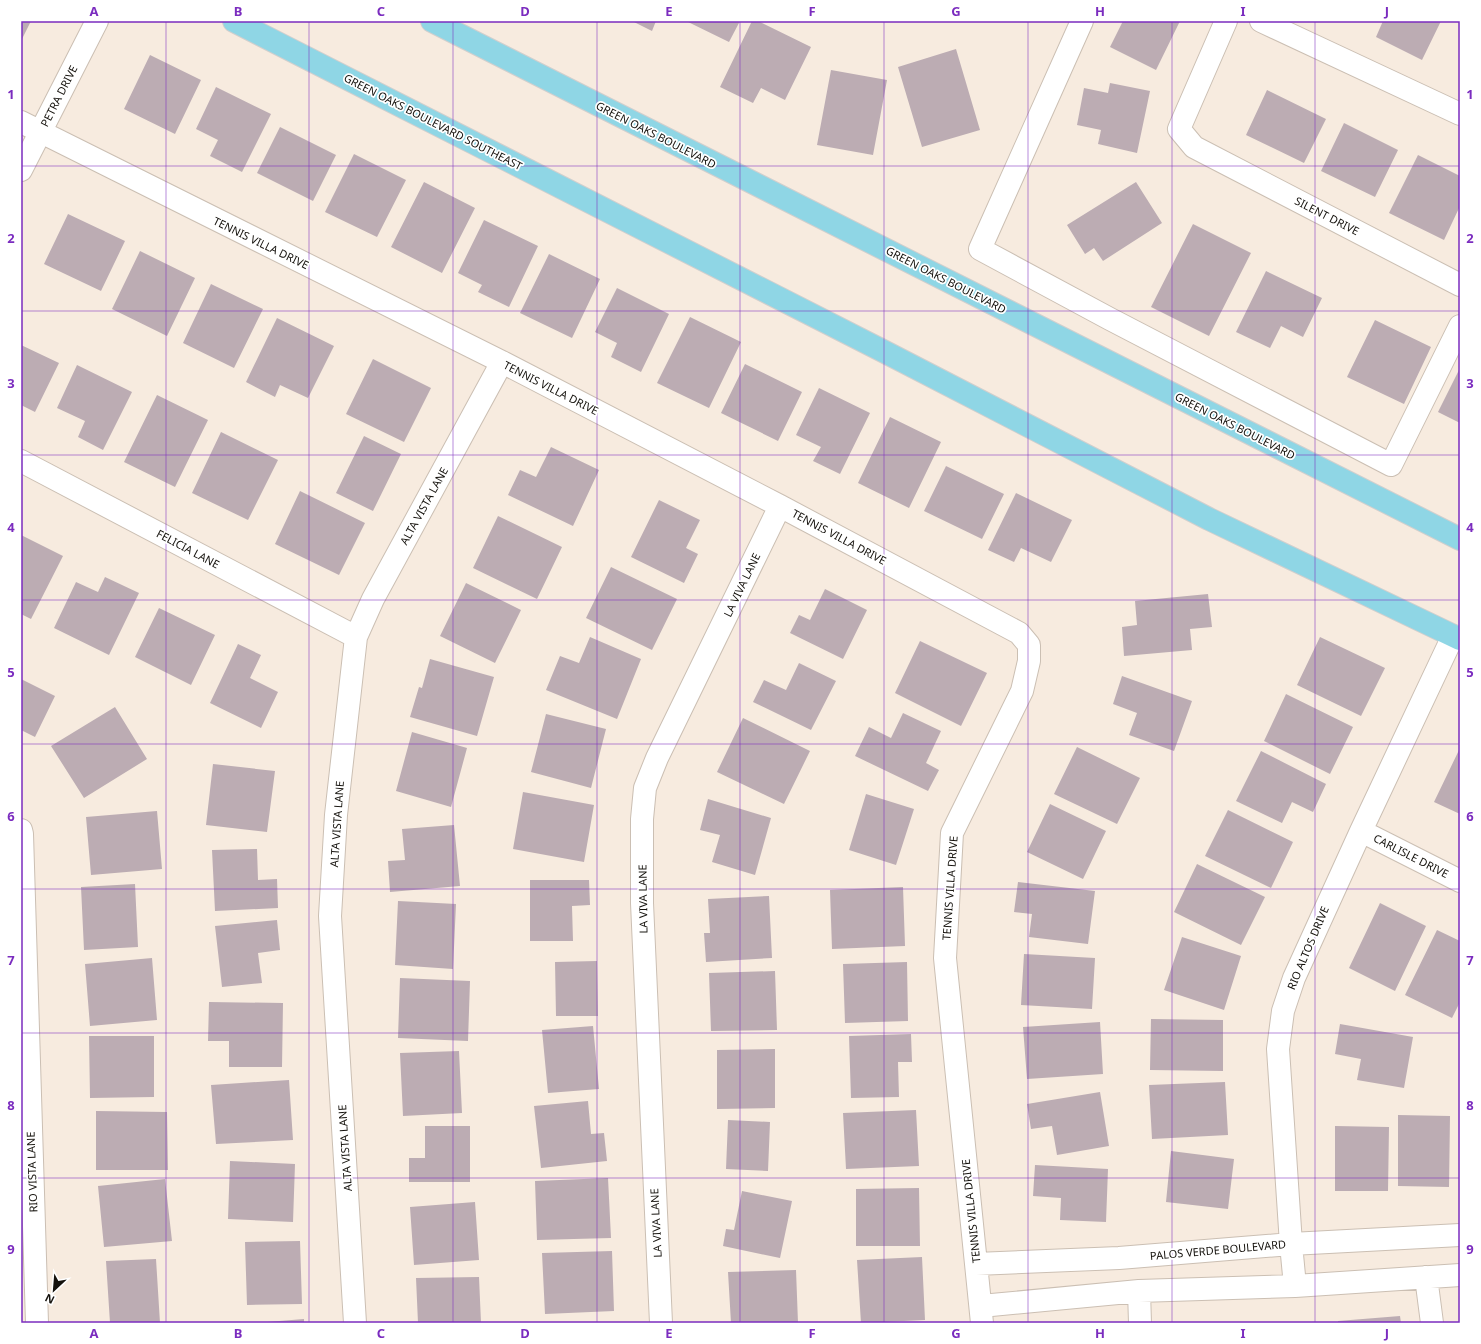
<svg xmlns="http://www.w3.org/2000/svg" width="1481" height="1344" viewBox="0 0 1481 1344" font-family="'Noto Sans',sans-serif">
<rect width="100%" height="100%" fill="#f7ebdf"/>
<path fill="#bcacb3" d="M21 21H31L21 41Z
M632 21H656L652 31Z
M686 21H740L729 42Z
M752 21H758L811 47 785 100 761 88 753 103 720 87Z
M1123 21H1180L1156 70 1110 47Z
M1383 21H1441L1422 60 1376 37Z
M956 49 980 130 922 147 898 67Z
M150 55 201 80 175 134 124 109Z
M831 70 887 80 873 155 817 145Z
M1110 83 1150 91 1137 153 1098 144 1101 130 1077 125 1084 88 1108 93Z
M216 87 271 114 242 172 210 156 218 140 196 129Z
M1267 90 1326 119 1304 163 1246 135Z
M1344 123 1398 150 1375 197 1321 171Z
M280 127 336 155 313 201 257 173Z
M354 154 406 180 377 237 325 212Z
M1418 155 1460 176V206L1444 240 1389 213Z
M424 182 475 208 442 273 391 247Z
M1136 182 1162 223 1103 261 1094 248 1085 254 1067 225Z
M68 214 125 241 101 291 44 264Z
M484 220 538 246 509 307 478 292 482 285 458 273Z
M1193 224 1251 253 1209 336 1151 307Z
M140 251 195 278 167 336 112 309Z
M549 254 600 279 572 338 520 313Z
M1266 271 1322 298 1303 337 1281 326 1270 348 1236 332Z
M211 284 263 309 234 368 183 343Z
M617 288 669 314 641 372 611 357 617 343 595 332Z
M690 317 741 342 709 408 657 383Z
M277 318 334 346 308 398 280 385 275 397 246 382Z
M1375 320 1431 347 1404 404 1347 377Z
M21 345 59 363 35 412 21 405Z
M373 359 431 388 404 442 346 414Z
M745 364 802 392 778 441 721 413Z
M77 365 132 392 103 450 78 437 85 421 57 408Z
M1460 368V423L1438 412Z
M819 388 870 413 840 474 813 461 821 447 796 435Z
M157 395 208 420 175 487 124 462Z
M890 417 941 442 909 508 858 483Z
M221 432 278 460 248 520 192 493Z
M364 436 401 454 373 511 336 493Z
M551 447 599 470 573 526 508 495 520 470 536 477Z
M946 466 1004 494 982 539 924 511Z
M300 491 365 523 339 575 275 544Z
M1016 493 1072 520 1051 562 1021 548 1014 562 988 550Z
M659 500 700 520 686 548 698 554 684 583 631 557Z
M498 516 562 547 537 599 473 568Z
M21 535 63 556 31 619 21 614Z
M611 567 677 599 652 650 586 618Z
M105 577 139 593 109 655 54 628 76 582 98 592Z
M466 583 521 610 495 663 440 636Z
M825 589 867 610 843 659 790 633 799 615 810 620Z
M1208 594 1212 627 1190 629 1192 650 1124 656 1122 627 1137 625 1135 601Z
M159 608 215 635 191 685 135 657Z
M590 637 641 659 617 719 546 690 560 656 579 663Z
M1320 637 1385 668 1361 716 1297 685Z
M920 641 987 673 961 726 895 693Z
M238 644 261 655 250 678 278 692 261 728 210 703Z
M430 659 494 677 477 736 410 717 419 687 422 688Z
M799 663 836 681 811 730 753 702 764 680 786 690Z
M1122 676 1192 701 1174 751 1129 735 1137 713 1113 704Z
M21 679 55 696 35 737 21 730Z
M1286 694 1353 727 1330 774 1264 741Z
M115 707 147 759 84 798 51 746Z
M903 713 941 731 926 763 939 770 928 791 855 756 869 727 891 738Z
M546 714 606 729 591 788 531 772Z
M743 718 810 751 784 804 717 772Z
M412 732 467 748 451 807 396 791Z
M1077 747 1140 778 1117 824 1054 794Z
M1460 748V814L1434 802Z
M1261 751 1326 784 1313 812 1292 802 1282 823 1236 801Z
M213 764 275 771 267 832 206 825Z
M523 792 594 805 584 862 513 849Z
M866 794 914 809 896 865 849 850Z
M708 799 771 818 755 875 712 862 720 835 700 830Z
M1050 804 1106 831 1083 879 1027 852Z
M1228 810 1293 842 1271 888 1205 856Z
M157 811 162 869 91 875 86 817Z
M454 825 460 886 390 892 388 861 405 860 402 829Z
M257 849 258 880 277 879 278 908 215 911 212 850Z
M1197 864 1265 897 1241 945 1174 912Z
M530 880H589L590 905 572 906 573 941H530Z
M1018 882 1095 891 1088 944 1029 937 1032 914 1014 912Z
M135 884 138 947 84 950 81 887Z
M903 887 905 946 832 949 830 890Z
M769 896 772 958 706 962 704 933H710L708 899Z
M398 901 456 904 453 969 395 965Z
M1380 903 1426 926 1395 991 1349 968Z
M277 920 280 950 258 953 262 983 222 987 215 926Z
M1437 930 1460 941V1002L1452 1018 1405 995Z
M1182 937 1241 956 1224 1010 1164 990Z
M1024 954 1095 958 1092 1009 1021 1005Z
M152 958 157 1020 90 1026 85 964Z
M597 961 598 1016H556L555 962Z
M907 962 908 1021 845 1023 843 964Z
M775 971 777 1030 711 1031 709 973Z
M400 978 470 981 468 1041 398 1038Z
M209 1002 283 1003 282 1067H229V1041H208Z
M1151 1019 1223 1020V1071L1150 1070Z
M1100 1022 1103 1074 1027 1079 1023 1027Z
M1340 1024 1413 1037 1404 1088 1357 1080 1361 1059 1335 1054Z
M593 1026 599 1089 548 1093 542 1030Z
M911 1034 912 1062H898L899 1097 851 1098 849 1036Z
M89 1036H154V1097L90 1098Z
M775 1049V1108L717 1109V1050Z
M459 1051 462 1113 403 1116 400 1053Z
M289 1080 293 1140 216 1144 211 1085Z
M1225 1082 1228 1135 1152 1139 1149 1085Z
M1100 1092 1109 1146 1057 1155 1052 1126 1031 1129 1027 1104Z
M588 1101 591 1134 604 1133 607 1161 541 1168 534 1106Z
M916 1110 919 1166 846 1169 843 1113Z
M96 1111 167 1112 168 1170H96Z
M1398 1115 1450 1116 1449 1187 1398 1186Z
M728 1120 770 1122 768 1171 726 1169Z
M425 1126H470V1182H409V1158H425Z
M1335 1126 1389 1127 1388 1191H1335Z
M1171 1151 1234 1159 1228 1209 1166 1202Z
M230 1161 295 1164 293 1222 228 1219Z
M1035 1165 1108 1169 1106 1222 1060 1220 1061 1198 1033 1196Z
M608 1178 611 1238 537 1240 535 1181Z
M165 1179 172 1241 104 1247 98 1186Z
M919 1188 920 1246H856V1189Z
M742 1191 792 1201 780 1258 723 1246 726 1229 734 1230Z
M475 1202 479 1260 414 1265 410 1207Z
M300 1241 302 1304 247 1305 245 1242Z
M612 1251 614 1311 545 1314 542 1253Z
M922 1257 925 1320 861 1323 857 1260Z
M156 1259 160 1323H110L106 1261Z
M796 1270 798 1323H731L728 1272Z
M479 1277 481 1323H418L416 1278Z
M1400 1316 1401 1323H1338V1321Z
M304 1319V1323H267V1322Z"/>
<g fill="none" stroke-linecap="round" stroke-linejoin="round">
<g stroke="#cbbfb3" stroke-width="24">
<path id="minor" d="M1082 21 980 249 1110 319 1391 465 1460 326
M1226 21 1179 129 1194 147 1460 285
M1261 21 1460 114
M21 122 502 362 780 506 1019 633 1029 645V661L1022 691 952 833 945 958 982 1323
M21 170 97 21
M21 461 356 637
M21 830 22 834 37 1323
M1361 831 1460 881
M976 1264 1119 1258 1291 1244 1460 1235
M1426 1277 1432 1323
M1295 1286 1291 1244 1278 1049 1283 1011 1294 978 1361 831 1453 636
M1139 1291 1140 1323
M981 1306 1139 1291 1295 1286 1460 1275
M355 1323 330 916 336 815 356 637 373 599 502 362
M661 1323 642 903V819L645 788 657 758 780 506"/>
</g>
<g stroke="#d0cfce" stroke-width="24">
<path id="major" d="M234 21 885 352 1209 519 1460 639
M432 21 1460 539"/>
</g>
<use href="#minor" stroke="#fff" stroke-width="22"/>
<use href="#major" stroke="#8fd6e5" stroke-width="22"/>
</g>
<path fill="none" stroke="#7b2cbf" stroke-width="1" stroke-opacity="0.55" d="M166 21V1323M309 21V1323M453 21V1323M597 21V1323M740 21V1323M884 21V1323M1028 21V1323M1172 21V1323M1315 21V1323M21 166H1460M21 311H1460M21 455H1460M21 600H1460M21 744H1460M21 889H1460M21 1033H1460M21 1178H1460"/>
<g text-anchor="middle" stroke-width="3.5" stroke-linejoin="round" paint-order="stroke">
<g font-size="11" fill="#14110c" stroke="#fff">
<text transform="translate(59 96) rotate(-63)" y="4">PETRA DRIVE</text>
<text transform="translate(433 122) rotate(27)" y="4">GREEN OAKS BOULEVARD SOUTHEAST</text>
<text transform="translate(656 135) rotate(27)" y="4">GREEN OAKS BOULEVARD</text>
<text transform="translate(1327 216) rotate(27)" y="4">SILENT DRIVE</text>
<text transform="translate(261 243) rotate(26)" y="4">TENNIS VILLA DRIVE</text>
<text transform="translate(946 280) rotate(27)" y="4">GREEN OAKS BOULEVARD</text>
<text transform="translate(551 388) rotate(27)" y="4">TENNIS VILLA DRIVE</text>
<text transform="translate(1235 426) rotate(27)" y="4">GREEN OAKS BOULEVARD</text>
<text transform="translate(424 506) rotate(-61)" y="4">ALTA VISTA LANE</text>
<text transform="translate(839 537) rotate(28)" y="4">TENNIS VILLA DRIVE</text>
<text transform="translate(188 549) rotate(28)" y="4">FELICIA LANE</text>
<text transform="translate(742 585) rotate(-64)" y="4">LA VIVA LANE</text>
<text transform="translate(337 824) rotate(-86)" y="4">ALTA VISTA LANE</text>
<text transform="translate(1411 856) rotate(27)" y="4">CARLISLE DRIVE</text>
<text transform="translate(950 888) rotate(-86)" y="4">TENNIS VILLA DRIVE</text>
<text transform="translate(643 899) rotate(-91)" y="4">LA VIVA LANE</text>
<text transform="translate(1308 948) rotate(-67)" y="4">RIO ALTOS DRIVE</text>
<text transform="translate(345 1148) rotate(-94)" y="4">ALTA VISTA LANE</text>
<text transform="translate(32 1172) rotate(-92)" y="4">RIO VISTA LANE</text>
<text transform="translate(971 1211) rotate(-96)" y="4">TENNIS VILLA DRIVE</text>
<text transform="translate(656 1223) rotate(-93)" y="4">LA VIVA LANE</text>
<text transform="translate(1218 1250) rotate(-5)" y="4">PALOS VERDE BOULEVARD</text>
</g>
</g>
<rect width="1481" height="1344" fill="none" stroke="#ffffff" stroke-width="44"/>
<g transform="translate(54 1290) rotate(206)" stroke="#ffffff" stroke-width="3" paint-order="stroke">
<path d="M0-3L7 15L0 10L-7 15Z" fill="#14110c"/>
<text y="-6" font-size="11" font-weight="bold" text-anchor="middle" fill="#14110c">N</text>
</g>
<rect x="22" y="22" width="1437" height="1300" fill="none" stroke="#7b2cbf" stroke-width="1.5"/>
<g font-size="13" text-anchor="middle" font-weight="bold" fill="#7b2cbf">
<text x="94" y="16">A</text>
<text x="238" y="16">B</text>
<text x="381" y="16">C</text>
<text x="525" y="16">D</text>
<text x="669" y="16">E</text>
<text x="812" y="16">F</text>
<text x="956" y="16">G</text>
<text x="1100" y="16">H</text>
<text x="1243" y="16">I</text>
<text x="1387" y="16">J</text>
<text x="11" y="99">1</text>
<text x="1470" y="99">1</text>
<text x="11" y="243">2</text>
<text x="1470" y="243">2</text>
<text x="11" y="388">3</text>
<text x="1470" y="388">3</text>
<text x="11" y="532">4</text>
<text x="1470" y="532">4</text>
<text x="11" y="677">5</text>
<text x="1470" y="677">5</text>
<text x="11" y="821">6</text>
<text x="1470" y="821">6</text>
<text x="11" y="965">7</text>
<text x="1470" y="965">7</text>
<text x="11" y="1110">8</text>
<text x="1470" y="1110">8</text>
<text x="11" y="1254">9</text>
<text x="1470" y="1254">9</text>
<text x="94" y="1338">A</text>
<text x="238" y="1338">B</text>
<text x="381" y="1338">C</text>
<text x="525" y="1338">D</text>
<text x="669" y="1338">E</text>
<text x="812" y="1338">F</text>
<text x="956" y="1338">G</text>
<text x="1100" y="1338">H</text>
<text x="1243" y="1338">I</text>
<text x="1387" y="1338">J</text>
</g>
</svg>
